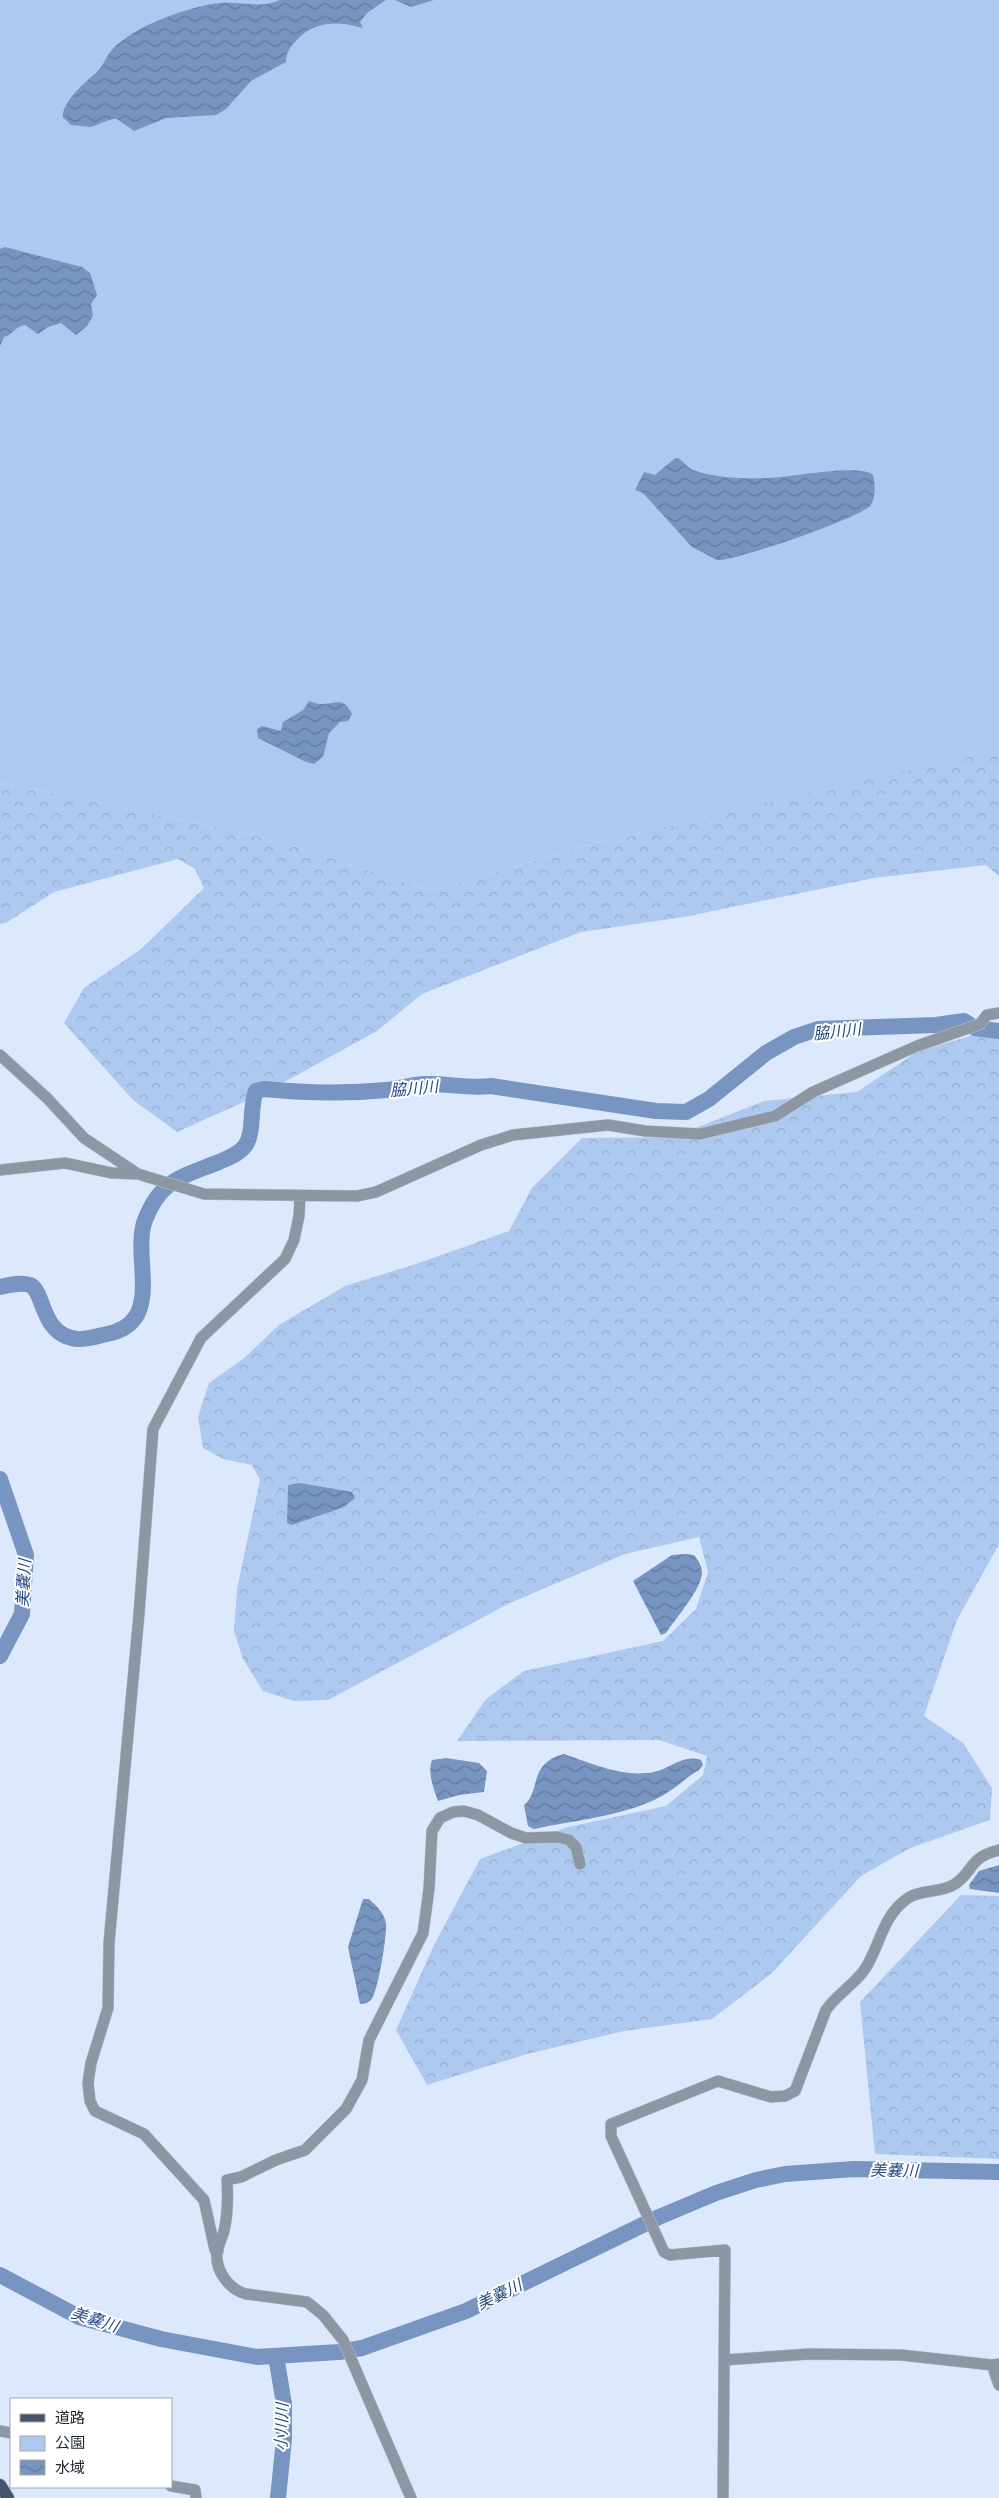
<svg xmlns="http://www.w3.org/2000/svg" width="999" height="2498" viewBox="0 0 999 2498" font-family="Signika,'Noto Sans JP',sans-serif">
<defs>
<pattern id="forest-crowns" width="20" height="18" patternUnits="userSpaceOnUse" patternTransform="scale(1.25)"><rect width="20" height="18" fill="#aec9ef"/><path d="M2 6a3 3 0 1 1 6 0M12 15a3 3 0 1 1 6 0" fill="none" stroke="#95accd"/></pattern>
<pattern id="water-waves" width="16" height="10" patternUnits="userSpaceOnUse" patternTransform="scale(1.25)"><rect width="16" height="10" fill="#7795c0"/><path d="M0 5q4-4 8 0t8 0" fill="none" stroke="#61799d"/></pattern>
</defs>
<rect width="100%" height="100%" fill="#dce9fd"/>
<path fill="#aec9ef" d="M0 0H999V750L595 843 432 891 272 839 0 782Z"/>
<path fill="url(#forest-crowns)" d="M999 749V876L986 865 874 878 684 917 581 932 422 994 377 1031 268 1091 177 1132 133 1100 64 1023 84 988 141 949 204 888 195 869 178 859 54 892 6 923 0 924V782L272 839 432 891 595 843Z
M999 1028V1544L957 1620 924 1716 963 1743 992 1788 990 1820 910 1848 861 1876 772 1973 712 2019 624 2031 527 2054 427 2085 396 2030 434 1945 480 1859 568 1827 666 1806 703 1775 707 1756 659 1740 457 1741 486 1699 524 1671 663 1641 696 1609 708 1572 699 1537 625 1554 510 1603 328 1700 294 1701 263 1691 243 1659 234 1631 237 1589 260 1480 252 1465 223 1459 203 1448 198 1417 209 1383 244 1358 279 1325 345 1286 416 1264 509 1231 532 1188 582 1138 673 1137 764 1101 857 1092 918 1051Z
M961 1895 999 1896V2159L875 2154 860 2002Z"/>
<path fill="url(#water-waves)" d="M280 0H386L367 13 360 22 363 28C339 21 314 20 296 41 290 47 286 53 286 62L251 81 226 109 216 115 166 118 134 131 117 119H112L91 127 71 125 63 117C61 103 86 81 96 73 103 67 105 58 111 51 131 27 189 6 220 3 240 1 261 9 280 0Z
M395 0H434L411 7Z
M5 247 82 267 90 273 97 295 91 304 93 316 87 326 76 335 61 323 48 327 38 334 25 325C15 326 13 335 4 337L0 346V249Z
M678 458C685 462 687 469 696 471 718 478 744 479 768 478 789 478 859 463 873 475 875 484 876 497 871 505 861 518 732 562 717 560L692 547 643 493 635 490 644 472 655 475 674 459Z
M309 701C313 702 317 704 321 704 335 704 344 696 352 714L348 721 340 722 329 733 323 757 314 764 306 762 258 738 257 729 262 726 281 731 283 722 303 710Z
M300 1483 352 1492 355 1498 344 1507 292 1525 287 1523 288 1485Z
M685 1554 694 1555C698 1560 702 1566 702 1573 701 1590 676 1618 666 1633L661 1635 633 1581 672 1555Z
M564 1754C593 1764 623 1778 654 1772 672 1768 682 1754 701 1760L703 1765 699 1770C685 1778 673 1791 658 1798 620 1817 575 1820 534 1829L528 1826 524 1805C541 1792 528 1763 564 1754Z
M446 1758 479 1763 487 1771 484 1792 459 1795 438 1801C434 1790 427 1772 432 1760Z
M999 1865V1893L970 1889 969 1885 979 1871Z
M363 1899H369C376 1906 385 1913 386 1924 387 1936 378 1992 371 2000 368 2003 364 2004 360 2004L348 1947Z"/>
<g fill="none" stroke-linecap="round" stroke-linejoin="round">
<path stroke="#7795c0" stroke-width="16" d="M0 1287C9 1285 21 1282 30 1285 45 1291 40 1335 77 1339 86 1340 98 1336 107 1334 166 1323 131 1257 145 1220 161 1179 182 1177 219 1162 228 1158 239 1154 245 1146 255 1132 249 1108 256 1091L264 1089C305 1093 344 1094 386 1090 398 1089 410 1085 423 1084 446 1083 468 1089 491 1086L656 1111 686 1112 709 1099 766 1053 794 1037 818 1029 936 1025 964 1021 975 1028 999 1031
M0 1479 26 1555 22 1614 0 1656
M0 2275 79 2317 161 2339 257 2357 339 2352 362 2348 466 2311 659 2217 716 2193 756 2180 785 2174 854 2169 999 2172
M276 2356 284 2404V2439L278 2498"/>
<g stroke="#bac6d8" stroke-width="12">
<path id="minor" d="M0 1055 47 1098 84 1138 138 1174
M0 1170 65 1163 112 1173 138 1174 204 1194 357 1196 376 1192 481 1145 513 1135 608 1125 645 1131 700 1134 775 1116 813 1092 917 1046 980 1024 987 1015 999 1013
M218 2251 215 2250 204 2200 144 2134 95 2111 90 2101 88 2083 91 2063 108 2008 109 1943 139 1614 153 1429 201 1338 285 1259 294 1240 299 1216 300 1196
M724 2360 809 2354 901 2355 992 2365 999 2364
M992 2365 999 2385
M0 2431 11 2433
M171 2486 195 2490 196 2498
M411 2498 343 2340 323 2315 307 2302 246 2294C230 2290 215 2271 217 2253 218 2246 222 2238 224 2231 228 2214 228 2197 227 2180L241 2177 276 2160 305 2150 346 2109 362 2080 369 2040 423 1933 429 1889 432 1831 440 1818 453 1812 464 1811 478 1815 511 1833 526 1838 557 1837 569 1840 576 1847 580 1864
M723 2498 725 2250 670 2255 664 2252 611 2136V2124L718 2081 771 2097 785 2096 795 2091 826 2010C837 1994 854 1985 865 1969 881 1944 882 1916 908 1898 922 1889 942 1893 955 1884 974 1871 969 1857 999 1850"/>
</g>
<g stroke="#bac6d8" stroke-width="14">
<path id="major" d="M0 2485 8 2498"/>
</g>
<use href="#minor" stroke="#8d97a4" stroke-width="11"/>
<use href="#major" stroke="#44546b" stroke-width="12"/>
</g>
<g text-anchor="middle" stroke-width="4" stroke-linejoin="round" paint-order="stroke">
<g font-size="16" font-style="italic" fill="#254b83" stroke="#fff">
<text transform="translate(837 1031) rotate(-6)" y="6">脇川川</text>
<text transform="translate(414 1088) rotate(-5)" y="6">脇川川</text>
<text transform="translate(23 1583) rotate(-87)" y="6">美嚢川</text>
<text transform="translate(894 2170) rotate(1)" y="6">美嚢川</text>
<text transform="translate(499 2294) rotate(-26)" y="6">美嚢川</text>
<text transform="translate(95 2319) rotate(18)" y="6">美嚢川</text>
<text transform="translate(281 2427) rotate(-88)" y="6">小川川</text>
</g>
</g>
<rect x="10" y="2398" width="162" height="90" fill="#ffffff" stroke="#a5a8ad"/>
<rect x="20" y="2414" width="25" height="8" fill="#44546b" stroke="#a5a8ad"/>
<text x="55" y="2423" font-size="15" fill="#1e2632">道路</text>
<rect x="20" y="2436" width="25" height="15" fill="#aec9ef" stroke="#a5a8ad"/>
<text x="55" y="2448" font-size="15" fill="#1e2632">公園</text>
<rect x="20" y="2460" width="25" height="15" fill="url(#water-waves)" stroke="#a5a8ad"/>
<text x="55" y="2473" font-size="15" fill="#1e2632">水域</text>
</svg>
